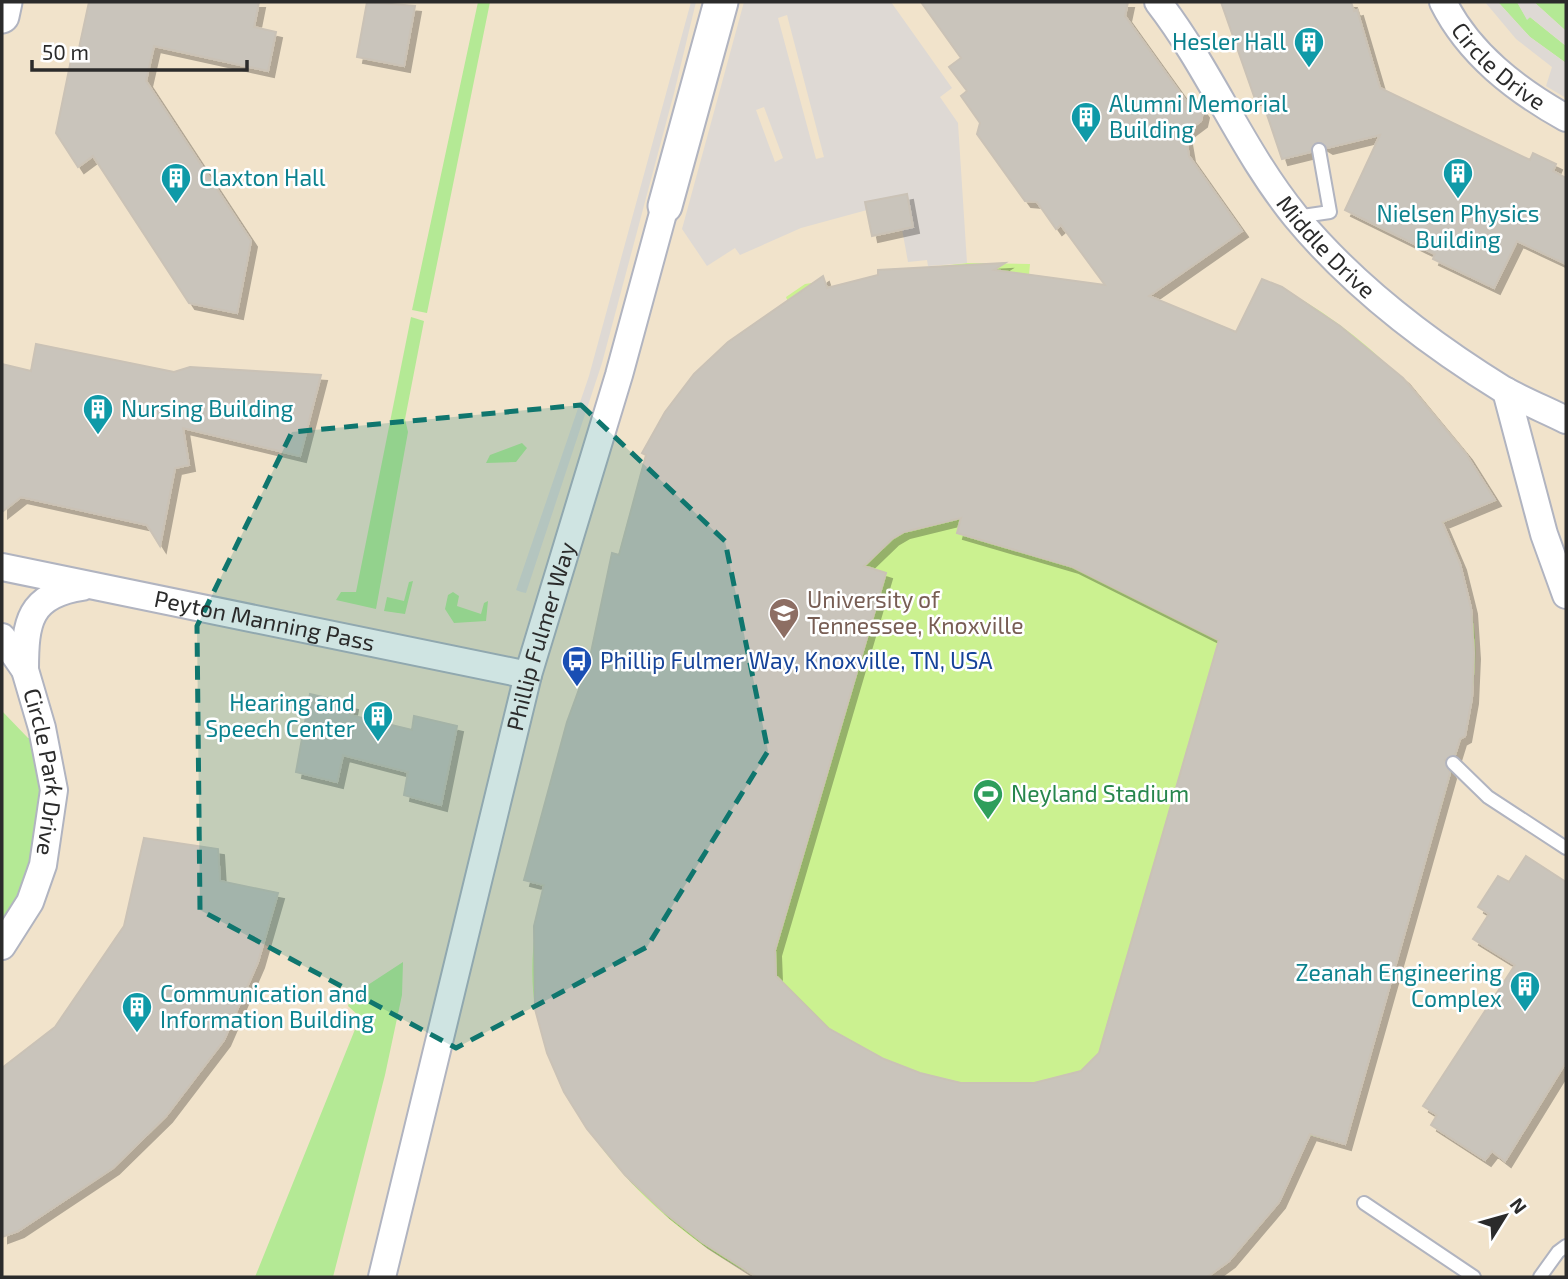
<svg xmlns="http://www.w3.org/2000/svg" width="1568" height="1279" viewBox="0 0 1568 1279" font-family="'Exo 2',sans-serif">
<defs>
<filter id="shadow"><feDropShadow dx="6" dy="6" stdDeviation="0" flood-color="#0004"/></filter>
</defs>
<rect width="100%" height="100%" fill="#eee6dd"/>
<path fill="#f1e3cb" d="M2 2H1566V1277H2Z"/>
<path fill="#b4e995" d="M478 2H490L427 313 412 310Z
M1498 2H1517L1527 19 1530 17 1566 46V63L1530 37Z
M1534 2H1566V31Z
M411 317 424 321 405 419 408 432 376 609 336 600 341 592H356Z
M522 443 527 448 516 462 486 463 490 455Z
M413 581 405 614 384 611 387 597 404 601 409 582Z
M453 592 459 596 457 606 481 614 484 603 488 601 486 621 454 623 445 609 448 595Z
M2 711 28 738H31L41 786 39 852 2 932Z
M403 962 402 995 385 1075 333 1277H255L360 1017 348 1006 351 996Z"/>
<path fill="#cbf190" d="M967 263 1030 264 1029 275C1102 284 1169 301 1236 332L1262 279C1363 325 1437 407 1495 500L1442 523C1451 550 1462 578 1470 606 1481 647 1473 695 1465 736L1443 746 1457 751 1345 1144 1309 1135C1287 1192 1257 1240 1207 1277H757C658 1229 559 1122 536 1012 528 970 534 926 544 886L524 880 567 722 589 662 645 458H651L642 453C677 389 722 336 789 305L786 297 805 284 825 281 828 288 889 272Z"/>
<path fill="#ded9d4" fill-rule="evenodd" d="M691 2H696L674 93 602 363 526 593 521 592 516 590 589 376Z
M744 2H891L952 88 940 97 958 123 967 263 928 266 927 260 908 262 902 229 913 226 907 194 867 210 801 228 740 255 735 248 707 266 682 229ZM787 15 824 157 816 159 778 18ZM764 107 783 158 775 162 756 110Z
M1485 2H1498L1530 37 1566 63V98L1546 86 1552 67 1516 39Z
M1517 2H1534L1566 31V46L1530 17 1527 20Z"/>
<path fill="#c9c4bb" stroke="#cac2b6" stroke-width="2" fill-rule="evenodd" filter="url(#shadow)" d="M89 2H259L254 27 276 32 268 71 154 46 146 81 251 241 237 313 189 303 93 156 78 167 56 133 71 60 76 62Z
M367 2 415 6 404 66 357 57Z
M921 2H1128L1125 16 1186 101 1196 102 1203 112 1201 121 1185 133 1189 156 1242 231 1149 296 1236 332 1262 279 1282 287 1340 326 1403 378 1466 454 1495 500 1442 522 1460 564 1471 608 1474 653 1472 698 1465 736 1460 739 1455 755 1445 760 1450 773 1345 1144 1310 1134 1279 1202 1229 1261 1207 1277H757L702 1242 664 1212 625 1175 587 1129 564 1092 547 1053 535 1009 534 926 544 885 524 880 567 722 589 662 612 553 619 555 646 455 642 453 665 412 694 374 728 342 823 276 827 288 878 275V270L1005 263 994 270 1105 285 1061 225 1056 229 1037 202 1025 201 977 134 980 123 961 96 967 91 949 67 961 58ZM961 518 957 533 1073 567 1219 640 1099 1053 1081 1071 1034 1083H961L920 1073 884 1059 828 1028 776 976 775 950 886 573 864 566 892 539 904 532Z
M1221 2H1351L1354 11 1357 10 1380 88 1530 160 1533 153 1556 164 1553 171 1566 178V264L1517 241 1494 288 1433 259 1435 254 1345 210 1380 135 1327 148 1317 142 1310 152 1282 159 1261 97 1255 99Z
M907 194 913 227 872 236 865 202Z
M36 344 174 372 190 367 321 375 300 456 183 428 189 465 175 468 160 546 147 525 21 497 2 512V364L31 371Z
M310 694 352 704 350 715 412 730 414 716 457 726 441 805 404 795 408 772 343 755 337 782 296 772Z
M144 838 218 849 220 881 278 893 258 962 224 1040 166 1116 113 1168 18 1231 2 1237V1068L55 1027 124 926Z
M1526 856 1566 882V1062L1505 1161 1492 1151 1485 1160 1431 1125 1437 1115 1423 1106 1515 965 1473 939 1489 914 1478 907 1498 876 1509 882Z"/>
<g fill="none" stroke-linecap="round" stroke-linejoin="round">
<g stroke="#b1b4c0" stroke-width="16">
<path id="service" d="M1296 217 1330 212 1319 150
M1453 763 1488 797 1566 848
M1364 1203 1474 1277
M1540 1277 1558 1252 1566 1246"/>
</g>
<g stroke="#b1b4c0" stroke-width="30">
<g id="minor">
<path id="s1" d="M1158 2C1210 69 1242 151 1296 217 1353 286 1428 343 1504 390 1524 401 1546 410 1566 420"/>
<path id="s2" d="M1443 2C1469 54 1516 90 1566 118"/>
<path d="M1506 391 1544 534 1566 595"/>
<path id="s3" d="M2 567 528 675"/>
<path id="s4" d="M2 637 25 670 42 728 54 790 43 865 30 902 2 946"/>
<path d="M25 670C25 622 29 595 82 587"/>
<path id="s5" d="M382 1277 528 675 619 375 665 206"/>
</g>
</g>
<g stroke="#b1b4c0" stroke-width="37">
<path id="tertiary" d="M2 16 5 2
M665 206 721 2"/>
</g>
<use href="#service" stroke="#fff" stroke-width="12"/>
<use href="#minor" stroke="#fff" stroke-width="26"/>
<use href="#tertiary" stroke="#fff" stroke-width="33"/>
</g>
<path fill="#0f766e" fill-opacity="0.2" stroke="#0f766e" stroke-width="5" stroke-dasharray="14 9" stroke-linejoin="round" d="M581 405 725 541 768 751 647 947 456 1048 200 910 197 626 292 432Z"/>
<defs>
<g id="building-pin" transform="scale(1.575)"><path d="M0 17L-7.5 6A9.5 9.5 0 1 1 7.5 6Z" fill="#0f9aa8" stroke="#fff"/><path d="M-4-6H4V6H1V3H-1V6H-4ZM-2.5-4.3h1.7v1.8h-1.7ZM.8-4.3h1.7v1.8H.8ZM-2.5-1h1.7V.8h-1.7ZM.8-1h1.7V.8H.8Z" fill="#fff"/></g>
<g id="university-pin" transform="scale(1.575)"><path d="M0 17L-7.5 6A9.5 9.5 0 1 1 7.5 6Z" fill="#8d6e63" stroke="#fff"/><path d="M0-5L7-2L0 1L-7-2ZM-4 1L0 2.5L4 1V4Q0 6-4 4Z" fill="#fff"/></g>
<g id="bus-pin" transform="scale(1.575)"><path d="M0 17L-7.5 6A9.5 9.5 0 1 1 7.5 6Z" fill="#1a4fb4" stroke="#fff"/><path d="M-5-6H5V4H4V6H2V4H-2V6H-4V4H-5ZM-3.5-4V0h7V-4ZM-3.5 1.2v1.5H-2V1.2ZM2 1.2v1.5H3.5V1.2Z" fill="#fff"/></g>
<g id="stadium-pin" transform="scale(1.575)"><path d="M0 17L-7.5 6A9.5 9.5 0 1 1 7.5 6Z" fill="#2e9e5b" stroke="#fff"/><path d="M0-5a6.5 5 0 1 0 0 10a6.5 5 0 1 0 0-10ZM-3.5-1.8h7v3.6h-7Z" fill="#fff"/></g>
</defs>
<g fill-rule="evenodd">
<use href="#building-pin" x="1309" y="42"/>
<use href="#building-pin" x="1086" y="117"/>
<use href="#building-pin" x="1458" y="173"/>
<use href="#building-pin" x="176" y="178"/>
<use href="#building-pin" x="98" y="409"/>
<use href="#university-pin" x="784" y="613"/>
<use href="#bus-pin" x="577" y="661"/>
<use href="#building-pin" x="378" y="716"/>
<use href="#stadium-pin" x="988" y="794"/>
<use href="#building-pin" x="1525" y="986"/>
<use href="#building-pin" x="137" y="1007"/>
</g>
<g text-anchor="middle" stroke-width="5" stroke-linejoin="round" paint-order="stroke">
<g font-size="23" fill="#0d838f" stroke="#fff" text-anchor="start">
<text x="1286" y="50" text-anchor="end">Hesler Hall</text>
<text x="1109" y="112">Alumni Memorial<tspan x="1109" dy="26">Building</tspan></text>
<text x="199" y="186">Claxton Hall</text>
<text x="1458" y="222" text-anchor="middle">Nielsen Physics<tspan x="1458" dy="26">Building</tspan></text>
<text x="121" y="417">Nursing Building</text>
<text x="355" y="711" text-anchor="end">Hearing and<tspan x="355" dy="26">Speech Center</tspan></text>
<text x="1502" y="981" text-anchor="end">Zeanah Engineering<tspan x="1502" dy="26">Complex</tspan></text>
<text x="160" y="1002">Communication and<tspan x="160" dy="26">Information Building</tspan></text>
</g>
<g font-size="23" fill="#2b2b2b" stroke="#fff">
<text dy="8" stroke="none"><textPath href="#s2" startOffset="86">Circle Drive</textPath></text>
<text dy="8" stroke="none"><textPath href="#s1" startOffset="298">Middle Drive</textPath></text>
<text dy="8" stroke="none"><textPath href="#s3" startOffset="268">Peyton Manning Pass</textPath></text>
<text dy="8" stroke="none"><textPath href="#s5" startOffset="660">Phillip Fulmer Way</textPath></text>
<text dy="8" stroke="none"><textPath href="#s4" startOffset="145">Circle Park Drive</textPath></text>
</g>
<g font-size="23" fill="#785e54" stroke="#fff" text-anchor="start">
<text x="807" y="608">University of<tspan x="807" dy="26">Tennessee, Knoxville</tspan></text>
</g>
<g font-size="23" fill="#164399" stroke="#fff" text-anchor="start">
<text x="600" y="669">Phillip Fulmer Way, Knoxville, TN, USA</text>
</g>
<g font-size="23" fill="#27864d" stroke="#fff" text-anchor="start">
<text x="1011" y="802">Neyland Stadium</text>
</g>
</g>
<rect width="1568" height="1279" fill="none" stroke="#2b2b2b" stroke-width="7"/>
<g transform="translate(1505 1216) rotate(53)" stroke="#ffffff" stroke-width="5" paint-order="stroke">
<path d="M0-5L12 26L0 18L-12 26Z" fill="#2b2b2b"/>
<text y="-10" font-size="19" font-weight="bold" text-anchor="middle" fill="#2b2b2b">N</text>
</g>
<path d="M32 60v10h215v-10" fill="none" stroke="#2b2b2b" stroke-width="3.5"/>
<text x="42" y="60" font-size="21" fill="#2b2b2b" stroke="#ffffff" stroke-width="5" paint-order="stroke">50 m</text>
</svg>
